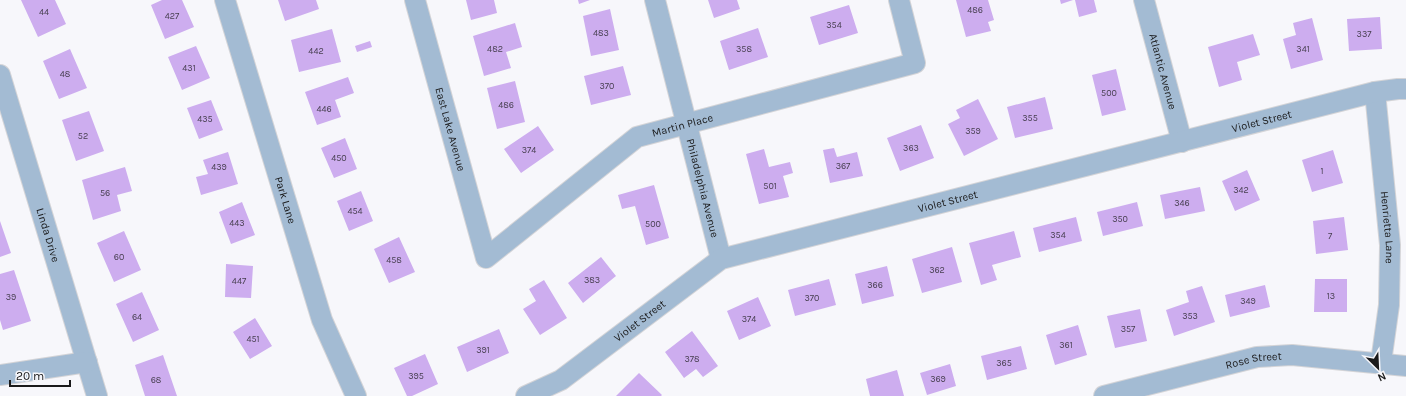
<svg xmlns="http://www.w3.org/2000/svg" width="1406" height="396" viewBox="0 0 1406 396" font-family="Karla,sans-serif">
<rect width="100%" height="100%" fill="#f7f7fb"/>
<path fill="#cdadef" d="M21 0H55L66 24 38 37Z
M162 0H182L194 27 165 39 151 5Z
M278 0H316L319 9 285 21Z
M466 0H494L497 13 471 20Z
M578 0H590L579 4Z
M708 0H737L740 9 714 18Z
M956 0H988L994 20 988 22 991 31 966 37Z
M1060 0H1073L1061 4Z
M1075 0H1094L1097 12 1079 17Z
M849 5 858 33 819 45 810 17Z
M610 9 619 50 591 56 583 16Z
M1380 17 1382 49 1349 51 1347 19Z
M1312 18 1323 60 1291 69 1283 39 1296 35 1293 23Z
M515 23 522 47 506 52 511 68 484 76 473 36Z
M758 28 768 57 729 70 720 41Z
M332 29 341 62 299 72 291 40Z
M1253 34 1260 55 1237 62 1242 80 1219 87 1208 47Z
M370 41 372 47 357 52 355 46Z
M196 46 210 78 182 90 168 57Z
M70 49 87 88 59 99 43 61Z
M623 66 631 95 591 105 584 76Z
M1116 69 1126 110 1102 116 1092 75Z
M348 77 354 93 335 100 341 117 317 125 305 92Z
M515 81 525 122 497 129 487 88Z
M1045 97 1053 129 1015 138 1007 107Z
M978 99 998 139 964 156 948 124 960 118 956 110Z
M211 100 223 130 199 139 187 108Z
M89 111 104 151 76 161 62 120Z
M921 125 934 158 900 171 887 138Z
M538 126 554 150 521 173 504 149Z
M345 138 357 169 334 178 321 148Z
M834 148 837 157 857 152 863 176 830 183 823 150Z
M764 149 769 167 790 162 793 173 783 176 789 197 759 204 746 154Z
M1333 150 1343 183 1312 192 1302 160Z
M228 152 238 184 201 195 196 177 208 174 203 160Z
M125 167 132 191 117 195 121 211 93 220 82 180Z
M1247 170 1260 200 1235 211 1222 181Z
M654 185 669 238 646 245 635 206 622 209 618 195Z
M1200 187 1205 211 1165 219 1160 195Z
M361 191 373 221 349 231 337 201Z
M242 202 255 235 231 244 219 212Z
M1137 202 1143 226 1103 236 1097 212Z
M1076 217 1082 241 1039 252 1033 228Z
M1344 217 1348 250 1316 254 1313 221Z
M0 221 11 253 0 257Z
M124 231 141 270 114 282 97 243Z
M1014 231 1021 257 992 265 997 280 981 285 969 243Z
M399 237 415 272 389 283 374 249Z
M952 247 962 282 922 293 912 259Z
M601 257 616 276 583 303 568 283Z
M226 264 253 266 251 298 225 297Z
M887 266 894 296 862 304 855 274Z
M14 270 31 321 3 330 0 320V274Z
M829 279 836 305 795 316 788 290Z
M1315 279H1347V312H1314Z
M544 280 567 318 540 335 523 309 536 301 529 289Z
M1265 285 1270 307 1230 317 1225 295Z
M1202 286 1215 322 1174 336 1166 310 1189 302 1186 291Z
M142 292 159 330 133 342 116 304Z
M758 297 771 326 739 340 727 311Z
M1140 309 1147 341 1115 348 1107 316Z
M255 318 272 346 250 359 233 332Z
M1078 325 1087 355 1055 365 1046 335Z
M499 329 509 353 467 372 457 347Z
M692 331 718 366 703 377 696 369 684 378 665 352Z
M1021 346 1027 369 987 380 981 356Z
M425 354 438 384 412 396H407L394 368Z
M163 355 177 396H145L135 365Z
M950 364 956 386 927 395 920 373Z
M897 370 904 396H870L866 379Z
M639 373 662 395 661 396H616Z"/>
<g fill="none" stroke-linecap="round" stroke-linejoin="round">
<g stroke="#d4d4d7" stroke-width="22">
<g id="minor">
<path id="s1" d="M225 0 322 320 356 396"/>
<path id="s2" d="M415 0 486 258 637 137 915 63 899 0"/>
<path id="s3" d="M655 0 721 259"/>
<path id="s4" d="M1144 0 1182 142"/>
<path id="s5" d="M0 75 97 396"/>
<path id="s6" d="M1375 92 1390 245 1389 305 1381 362"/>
<path d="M0 375 87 362"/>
<path id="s7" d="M526 396 561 380 721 259 1375 92 1398 89H1406"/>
<path id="s8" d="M1104 396 1257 357 1292 355 1406 366"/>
</g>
</g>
<use href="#minor" stroke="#a3bbd3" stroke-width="20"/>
</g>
<g text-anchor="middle" stroke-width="3" stroke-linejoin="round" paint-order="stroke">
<g font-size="9" fill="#473f50">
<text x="975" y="13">486</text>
<text x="44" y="15">44</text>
<text x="172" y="19">427</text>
<text x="834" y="28">354</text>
<text x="601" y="36">483</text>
<text x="1364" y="37">337</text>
<text x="495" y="52">482</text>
<text x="744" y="52">358</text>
<text x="1303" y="52">341</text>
<text x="316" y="54">442</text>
<text x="189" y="71">431</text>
<text x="65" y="77">48</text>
<text x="607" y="89">370</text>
<text x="1109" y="96">500</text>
<text x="506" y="108">486</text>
<text x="324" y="112">446</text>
<text x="1030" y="121">355</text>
<text x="205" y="122">435</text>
<text x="973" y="134">359</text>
<text x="83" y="139">52</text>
<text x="911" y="151">363</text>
<text x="529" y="153">374</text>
<text x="339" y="161">450</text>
<text x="843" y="169">367</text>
<text x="219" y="170">439</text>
<text x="1322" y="174">1</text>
<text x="770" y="189">501</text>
<text x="1241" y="193">342</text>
<text x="105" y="196">56</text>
<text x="1182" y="206">346</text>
<text x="355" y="214">454</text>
<text x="1120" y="222">350</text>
<text x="237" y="226">443</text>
<text x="653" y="227">500</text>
<text x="1058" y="238">354</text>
<text x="1330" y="239">7</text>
<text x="119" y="260">60</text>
<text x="394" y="263">458</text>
<text x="937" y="273">362</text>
<text x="592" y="283">383</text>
<text x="239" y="284">447</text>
<text x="875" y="288">366</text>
<text x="1331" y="299">13</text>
<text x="11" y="300">39</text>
<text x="812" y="301">370</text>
<text x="1248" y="304">349</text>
<text x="1190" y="319">353</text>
<text x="137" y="320">64</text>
<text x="749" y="322">374</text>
<text x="1128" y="332">357</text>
<text x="253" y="342">451</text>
<text x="1066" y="348">361</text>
<text x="483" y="353">391</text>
<text x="692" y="362">378</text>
<text x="1004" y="366">365</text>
<text x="416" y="379">395</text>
<text x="938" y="382">369</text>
<text x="156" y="383">68</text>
</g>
<g font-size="11" fill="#1a1a1b" stroke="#f7f7fb">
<text dy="4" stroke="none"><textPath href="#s4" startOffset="74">Atlantic Avenue</textPath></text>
<text dy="4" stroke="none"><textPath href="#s7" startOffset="797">Violet Street</textPath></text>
<text dy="4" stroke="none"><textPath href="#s2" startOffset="508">Martin Place</textPath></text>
<text dy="4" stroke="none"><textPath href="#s2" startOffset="134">East Lake Avenue</textPath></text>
<text dy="4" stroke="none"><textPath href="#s3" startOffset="194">Philadelphia Avenue</textPath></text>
<text dy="4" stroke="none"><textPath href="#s1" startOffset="209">Park Lane</textPath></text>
<text dy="4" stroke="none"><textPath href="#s7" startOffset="473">Violet Street</textPath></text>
<text dy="4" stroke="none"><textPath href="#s6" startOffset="136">Henrietta Lane</textPath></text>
<text dy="4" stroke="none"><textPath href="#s5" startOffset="167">Linda Drive</textPath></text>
<text dy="4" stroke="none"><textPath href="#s7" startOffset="137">Violet Street</textPath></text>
<text dy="4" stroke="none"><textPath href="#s8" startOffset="154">Rose Street</textPath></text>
</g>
</g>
<g transform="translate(1378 368) rotate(156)" stroke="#f7f7fb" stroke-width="3" paint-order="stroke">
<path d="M0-3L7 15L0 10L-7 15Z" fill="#1a1a1b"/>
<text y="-6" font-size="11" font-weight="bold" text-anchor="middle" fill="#1a1a1b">N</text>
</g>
<path d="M10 380v6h60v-6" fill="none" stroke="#1a1a1b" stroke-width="2"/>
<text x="16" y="380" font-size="12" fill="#1a1a1b" stroke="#f7f7fb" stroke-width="3" paint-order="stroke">20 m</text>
</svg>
